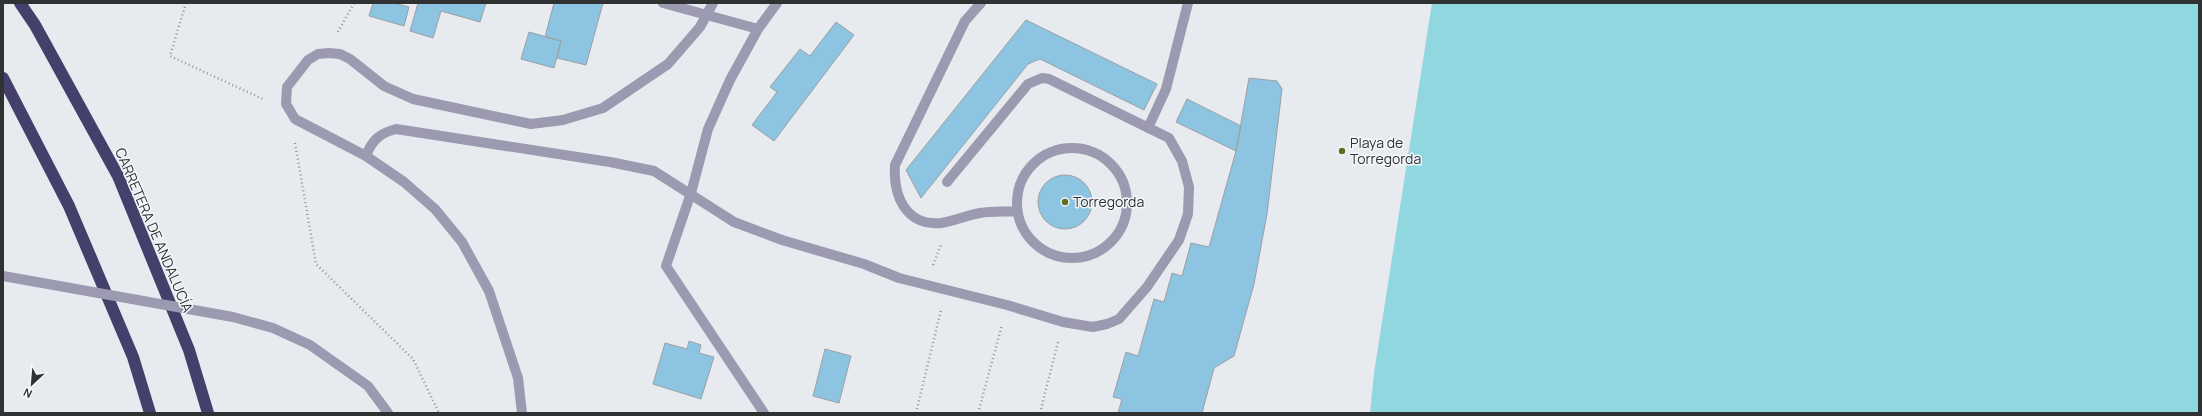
<svg xmlns="http://www.w3.org/2000/svg" width="2202" height="416" viewBox="0 0 2202 416" font-family="Manrope,sans-serif">
<rect width="100%" height="100%" fill="#e7eaef"/>
<path fill="#91d7df" d="M1432 3H2199V413H1370L1374 373Z"/>
<path fill="#8dc4e2" stroke="#9ba1a3" d="M373 3H394L409 7 404 26 369 16Z
M418 3H486L480 22 441 11 433 38 410 31Z
M554 3H603L586 65 557 58 561 41 545 37Z
M1026 20 1157 84 1144 110 1040 59 1028 64 921 198 906 170Z
M836 22 854 35 774 141 752 125 777 92 770 87 800 49 810 56Z
M529 32 561 41 554 68 521 59Z
M1249 78 1277 81 1282 89 1267 214 1254 284 1234 356 1214 368 1202 413H1118L1122 399 1113 397 1126 352 1138 356 1154 299 1164 302 1172 273 1182 276 1191 243 1209 247 1236 151Z
M1187 99 1241 126 1236 151 1176 122Z
M1038 202a27 27 0 1 1 54 0a27 27 0 1 1-54 0Z
M689 341 701 345 699 353 714 357 701 399 653 384 665 343 687 349Z
M825 349 851 356 839 403 813 396Z"/>
<g fill="none" stroke-linecap="round" stroke-linejoin="round">
<path stroke="#939599" stroke-width="2.5" stroke-dasharray="1 3" stroke-linecap="butt" d="M186 3 170 56 265 100
M338 32 354 3
M295 143 316 264 413 359 439 413
M933 265 941 245
M916 413 941 310
M978 413 1002 325
M1040 413 1058 342"/>
<path stroke="#9b9ab0" stroke-width="10" d="M663 3 758 29
M981 3 965 21 895 165C893 195 905 226 941 223 955 221 967 215 980 213 993 211 1005 212 1017 211
M1148 128 1166 89 1188 3
M1017 203a55 55 0 1 1 110 0a55 55 0 1 1-110 0Z
M366 156C372 140 380 133 396 129L610 162 654 171 734 222 782 240 864 264 899 278 1007 305 1063 322 1093 327 1107 324 1119 319 1147 287 1179 240 1188 214 1189 187 1182 161 1169 138 1049 79 1042 78 1028 84 947 182
M522 413 518 378 489 291 462 242 435 209 404 182 366 156 295 119 286 104 287 87 308 60 318 54 329 53 340 54 350 59 384 86 413 99 531 124 563 120 603 108 668 64 700 27 713 3
M764 413 666 266 691 193 708 129 730 80 758 29 777 3"/>
<path stroke="#45406b" stroke-width="12" d="M20 3 35 25 118 176 189 350 208 413
M3 78 69 206 133 357 150 413"/>
<path stroke="#9b9ab0" stroke-width="10" d="M3 276 233 317 273 328 310 345 368 386 388 413"/>
</g>
<g fill="#5b6f1e" stroke="#f4f7fc" stroke-width="1.5">
<circle cx="1342" cy="151" r="4"/>
<circle cx="1065" cy="202" r="4"/>
</g>
<g text-anchor="middle" stroke-width="3" stroke-linejoin="round" paint-order="stroke">
<g font-size="14" fill="#303133" stroke="#f4f7fc" text-anchor="start">
<text x="1350" y="148">Playa de<tspan x="1350" dy="16">Torregorda</tspan></text>
<text x="1073" y="207">Torregorda</text>
</g>
<g font-size="14" fill="#303133" stroke="#f4f7fc">
<text transform="translate(154 230) rotate(67)" y="5">CARRETERA DE ANDALUCÍA</text>
</g>
</g>
<rect width="2202" height="416" fill="none" stroke="#303133" stroke-width="8"/>
<g transform="translate(32 384) rotate(206)" stroke="#f4f7fc" stroke-width="3" paint-order="stroke">
<path d="M0-3L7 15L0 10L-7 15Z" fill="#303133"/>
<text y="-6" font-size="11" font-weight="bold" text-anchor="middle" fill="#303133">N</text>
</g>
</svg>
